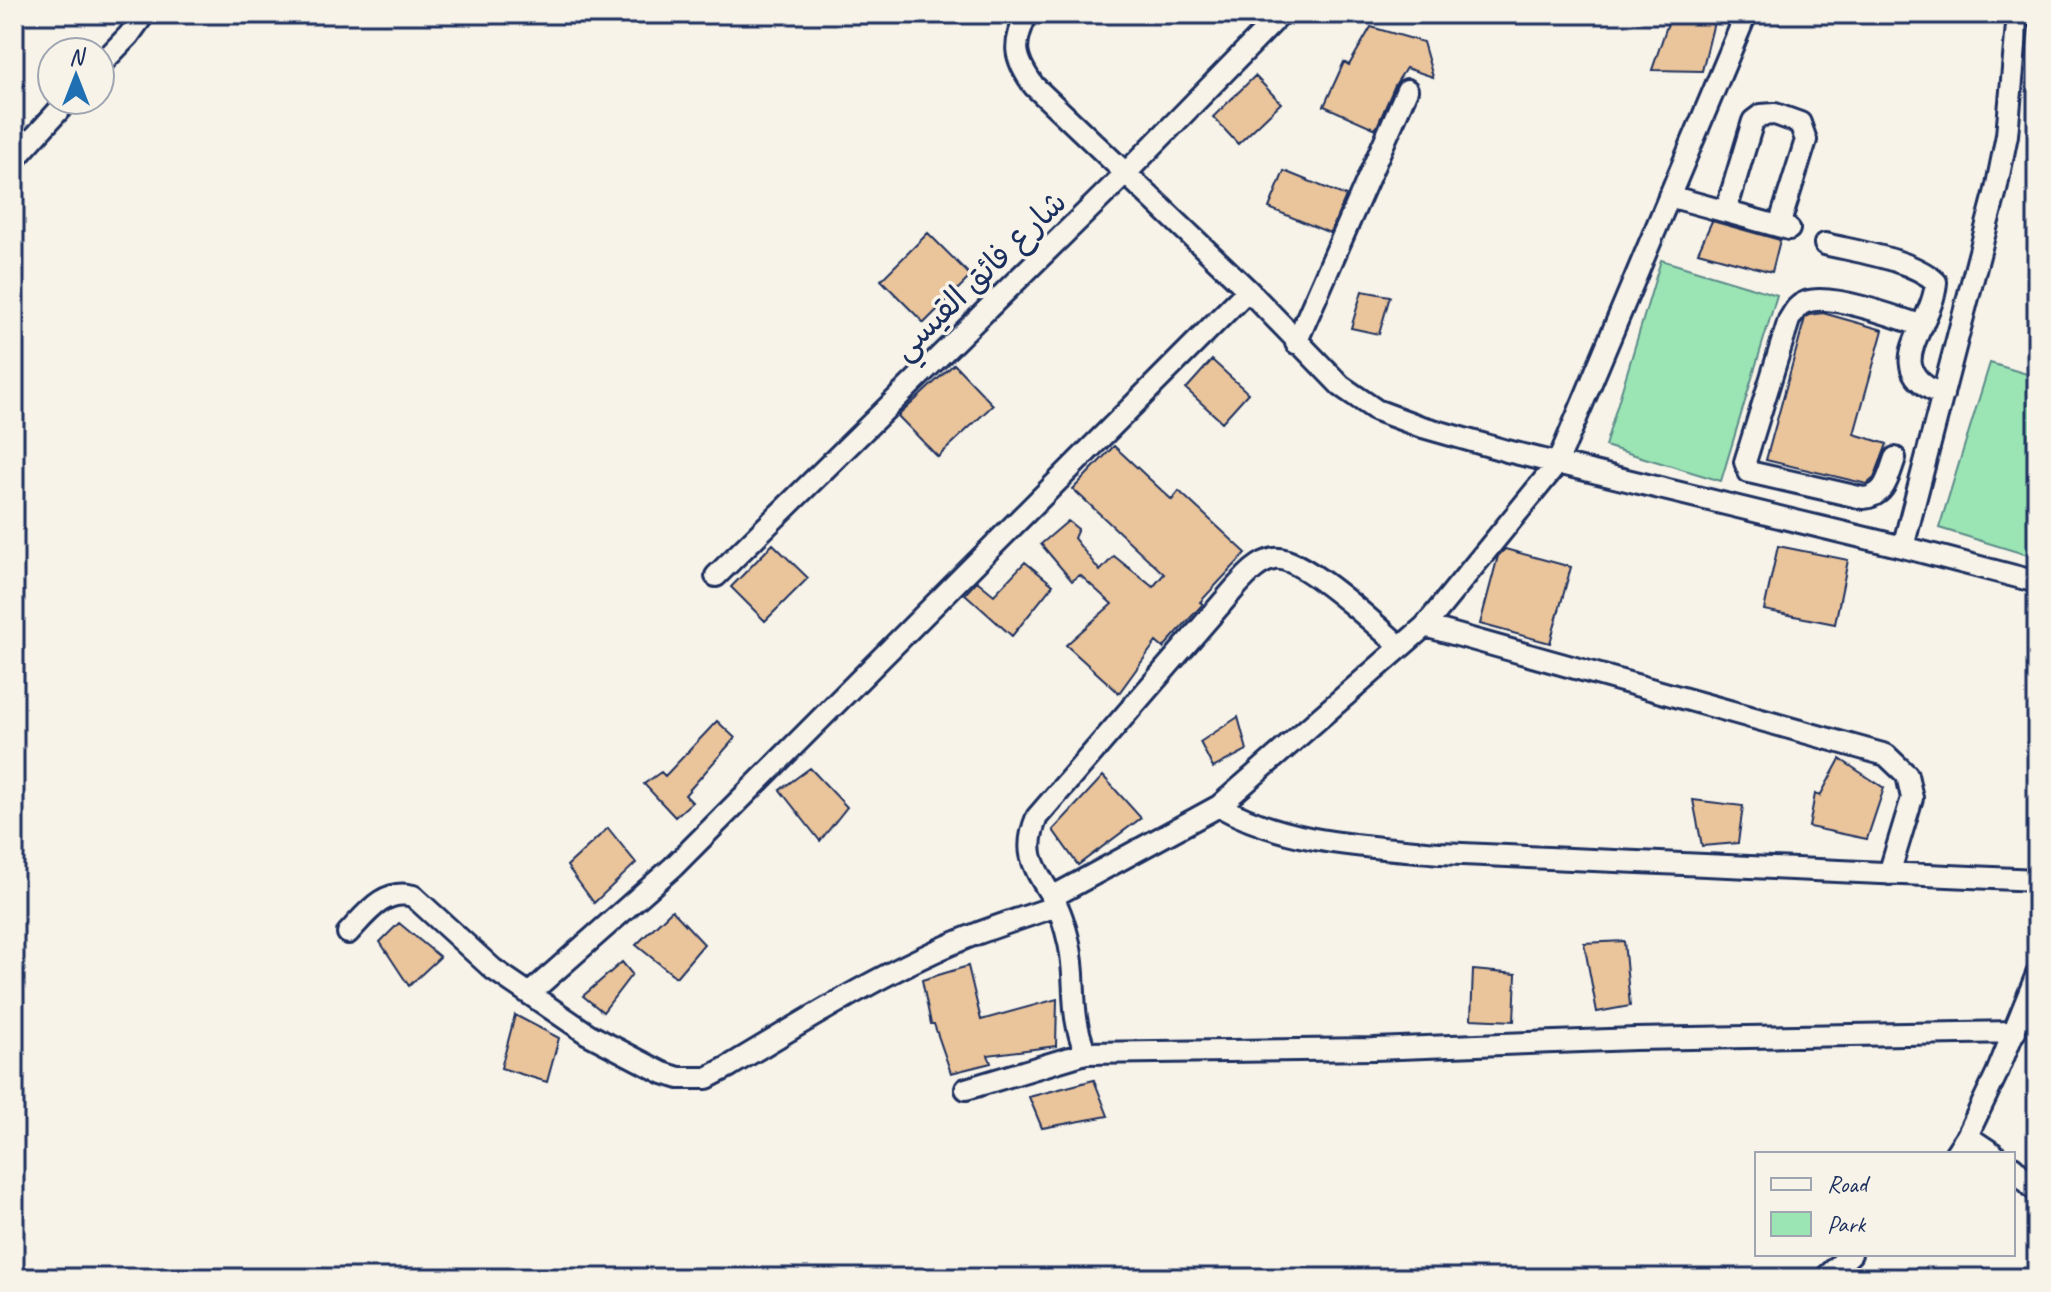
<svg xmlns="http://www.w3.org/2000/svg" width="2051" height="1292" viewBox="0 0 2051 1292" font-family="Caveat,'Playpen Sans Arabic',sans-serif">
<rect width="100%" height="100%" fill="#f7f3e8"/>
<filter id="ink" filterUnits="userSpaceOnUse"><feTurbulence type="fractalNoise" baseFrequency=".0125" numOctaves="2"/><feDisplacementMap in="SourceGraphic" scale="16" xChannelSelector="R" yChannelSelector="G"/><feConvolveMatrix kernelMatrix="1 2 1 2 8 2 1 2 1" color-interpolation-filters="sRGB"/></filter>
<g filter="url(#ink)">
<path fill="#9be5b4" stroke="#5b8a89" stroke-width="2" d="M1661 260 1777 295 1721 481 1605 446Z
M1990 363 2037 377V558L1939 528Z"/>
<path fill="#eac49a" stroke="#1b2f5e" stroke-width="2" d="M1671 14H1716L1702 71 1652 70Z
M1371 27 1423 42 1433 77 1406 68 1395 85 1376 129 1324 106 1344 62 1349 65Z
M1255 76 1281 103 1238 144 1213 117Z
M1284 171 1346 196 1330 233 1269 208Z
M1712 221 1780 240 1772 272 1698 252Z
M928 233 971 276 924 323 881 280Z
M1362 291 1390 296 1379 334 1351 328Z
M1823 313 1883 330 1854 434 1887 444 1874 478 1867 484 1766 460 1805 318 1810 315Z
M1212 360 1248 393 1222 422 1186 389Z
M954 364 993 405 938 457 898 416Z
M1114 446 1172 500 1179 491 1246 553 1200 602 1203 604 1163 648 1156 642 1119 693 1066 645 1112 604 1080 575 1072 581 1041 544 1068 521 1078 529 1074 538 1100 571 1114 556 1153 587 1164 574 1073 489Z
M773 544 808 578 765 621 731 587Z
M1778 546 1848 560 1835 624 1764 610Z
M1505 549 1571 567 1550 643 1480 624 1498 556Z
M1025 562 1053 585 1012 636 965 594 977 581 994 595Z
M1238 717 1247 750 1213 768 1200 742Z
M717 721 735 738 685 795 692 802 675 817 644 784 661 772 665 776Z
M1840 759 1884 788 1867 839 1809 827 1815 794 1820 796Z
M810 768 847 807 820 841 780 790Z
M1103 776 1141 818 1078 865 1053 830Z
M1693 800 1743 806 1738 843 1702 846Z
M608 828 636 863 594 903 567 866Z
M672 910 704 944 676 977 636 945Z
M399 923 440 957 409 986 380 942Z
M1624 941 1630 1006 1597 1012 1584 943Z
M622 962 632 974 603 1012 583 996Z
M968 966 981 1020 1057 999 1056 1046 988 1055 991 1063 951 1073 934 1024H931L922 980Z
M1473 970 1516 974 1514 1021 1471 1019Z
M515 1015 559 1038 547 1082 501 1068Z
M1094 1080 1108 1116 1042 1128 1029 1097Z"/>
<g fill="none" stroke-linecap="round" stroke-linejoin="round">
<g stroke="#1b2f5e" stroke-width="26">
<path id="minor" d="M1027 14C1012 45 1014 58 1034 86L1248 290 1341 386 1376 410 1419 426 1507 451 1903 547 2037 582
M100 65 129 35 144 14
M14 160 68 100
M1669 196 1789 229
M1726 211 1753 121 1761 115 1775 114 1800 123 1806 140 1779 226
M1825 244C1858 252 1911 259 1936 282 1933 328 1876 368 1943 395
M1296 343 1407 90
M1895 458C1888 477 1886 496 1863 498L1749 472 1745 462 1789 320C1794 312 1797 305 1806 302 1830 293 1897 317 1922 326
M1903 547 1996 190 2007 135 2018 14
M716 576 1125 174 1281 14
M1425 626 1886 755 1907 775 1912 798 1889 874
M1219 806C1287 844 1364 846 1440 853L2037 880
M1052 897 1219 806 1425 626 1557 464 1746 14
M348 933C366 914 384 888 413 896L493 969 588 1034 663 1073 679 1078H707L728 1067C808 1019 889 968 976 934 1003 924 1030 915 1057 906
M529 994 673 867 1248 290
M1086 1053C1068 1011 1078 983 1069 943 1066 930 1062 914 1055 902 1036 869 1021 855 1037 817L1235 588C1246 576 1258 562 1274 559 1300 554 1378 627 1400 646
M966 1089 1086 1053 1374 1049 1635 1039 2015 1032
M1967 1136 1994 1154
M1955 1154 1967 1136 1997 1073 2037 974
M2013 1167 2037 1192
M1825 1278 1851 1254"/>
</g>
<use href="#minor" stroke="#f7f3e8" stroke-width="20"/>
</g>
</g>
<g text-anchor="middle" stroke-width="7" stroke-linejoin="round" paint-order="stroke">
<g font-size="32" fill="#1b2f5e" stroke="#f7f3e8">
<text transform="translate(979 275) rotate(-44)" y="11">شارع فائق القيسي</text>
</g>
</g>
<rect width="2051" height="1292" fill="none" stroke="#f7f3e8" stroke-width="48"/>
<rect x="24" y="24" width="2003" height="1244" fill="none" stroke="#1b2f5e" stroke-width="3" filter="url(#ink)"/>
<rect x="1755" y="1152" width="260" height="104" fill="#f7f3e8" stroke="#9fa5b1" stroke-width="2"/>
<rect x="1771" y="1178" width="40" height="12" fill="#f7f3e8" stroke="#9fa5b1" stroke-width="2"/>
<text x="1827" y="1192" font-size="24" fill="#1b2f5e">Road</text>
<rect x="1771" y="1212" width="40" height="24" fill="#9be5b4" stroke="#9fa5b1" stroke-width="2"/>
<text x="1827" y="1232" font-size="24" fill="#1b2f5e">Park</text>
<g transform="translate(76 76)"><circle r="38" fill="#f7f3e8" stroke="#9fa5b1" stroke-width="2"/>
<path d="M0-6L14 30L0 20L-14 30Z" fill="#1f6fb2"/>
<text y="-12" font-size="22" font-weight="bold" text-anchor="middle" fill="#1b2f5e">N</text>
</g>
</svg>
